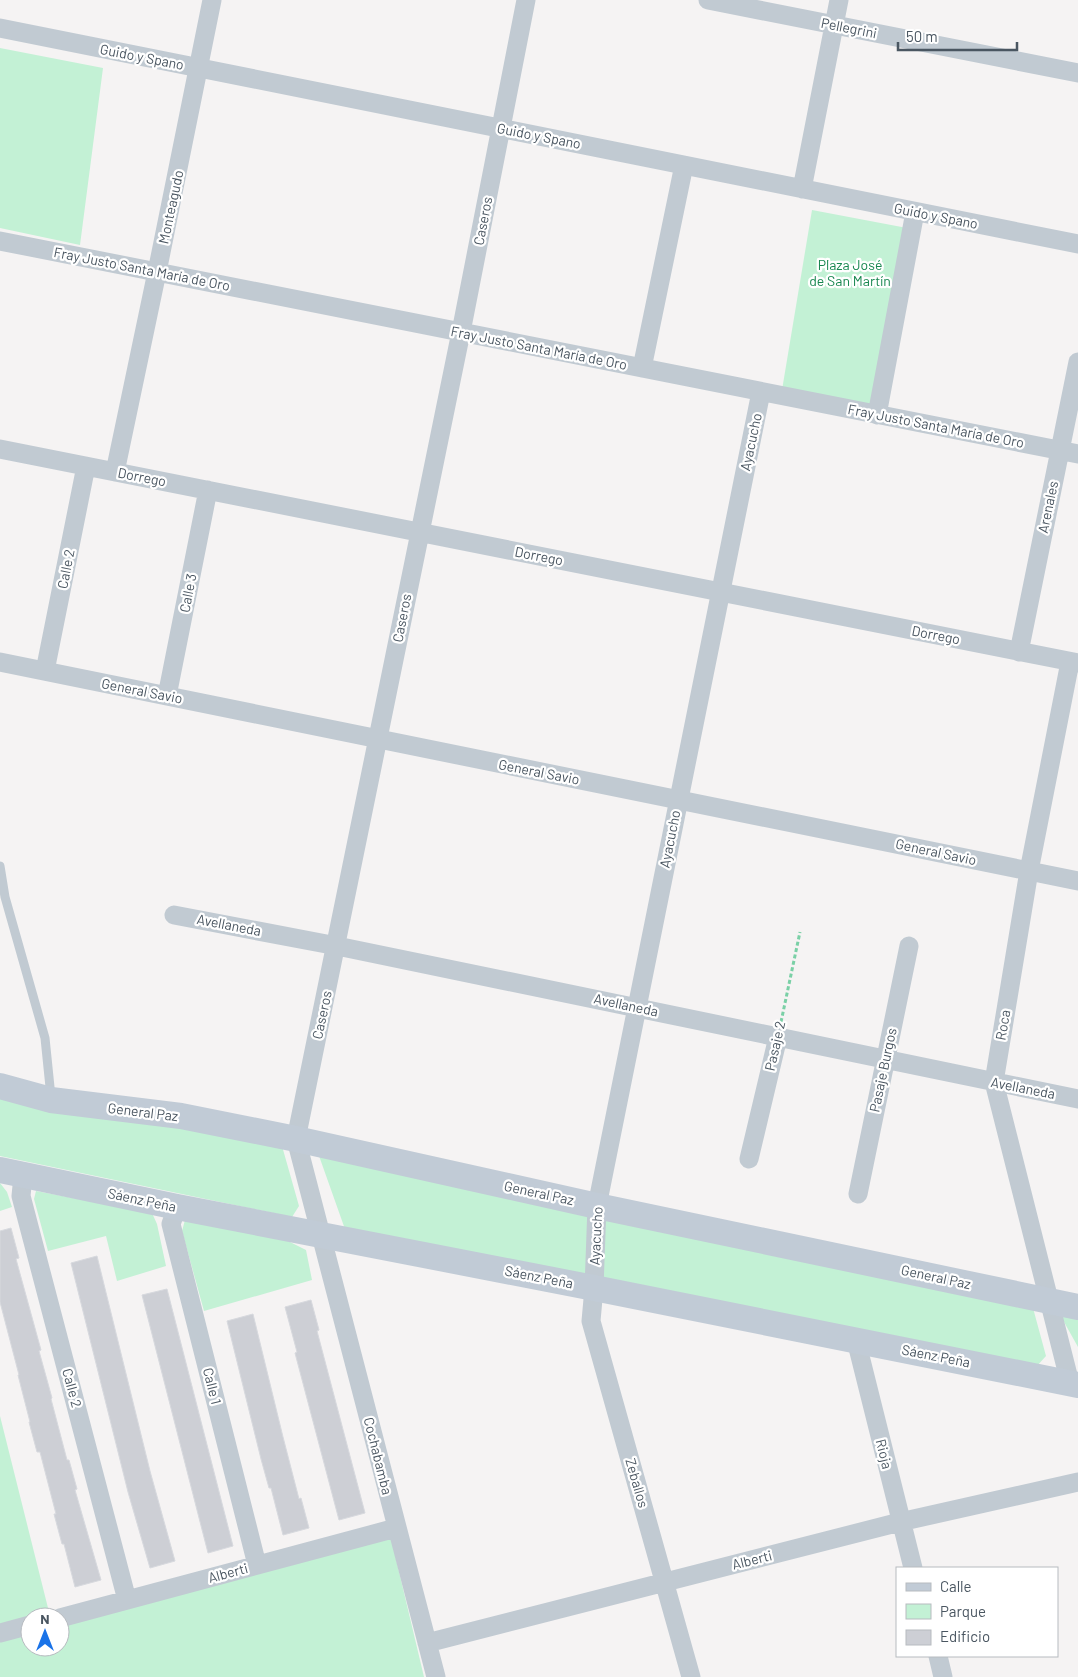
<svg xmlns="http://www.w3.org/2000/svg" width="1078" height="1677" viewBox="0 0 1078 1677" font-family="Barlow,sans-serif">
<rect width="100%" height="100%" fill="#f5f3f3"/>
<path fill="#c3f1d5" d="M0 48 103 68 80 245 0 228Z
M812 210 907 228 875 408 782 390Z
M0 1096 282 1146 299 1206 292 1217 0 1156Z
M318 1153 1033 1308 1046 1356 1036 1367 346 1232Z
M0 1183 7 1192 12 1207 0 1211Z
M36 1191 152 1213 157 1224 166 1266 117 1281 106 1236 48 1251 34 1199Z
M185 1220 286 1240 306 1250 312 1280 204 1311 182 1231Z
M1059 1313 1078 1316V1347Z
M0 1416 49 1612 0 1625Z
M391 1538 424 1677H0V1642L30 1634V1647H60V1626Z"/>
<path fill="#cdcfd5" stroke="#d7d9de" d="M11 1228 19 1258 16 1259 41 1350 39 1351 52 1398 51 1399 67 1460H69L77 1489 75 1490 101 1580 75 1587 64 1544H62L54 1514H56L40 1452H37L29 1422H30L18 1375H19L0 1302V1231Z
M97 1256 150 1471 175 1561 150 1568 128 1492 71 1263Z
M167 1289 233 1546 208 1553 142 1295Z
M311 1300 319 1330 317 1331 365 1513 339 1520 295 1353 297 1352 285 1307Z
M253 1314 283 1437 299 1499 301 1498 309 1528 283 1535 271 1488H269L261 1459 227 1321Z"/>
<g fill="none" stroke-linecap="round" stroke-linejoin="round">
<path stroke="#7ad0a6" stroke-width="3" stroke-dasharray="4 2.5" stroke-linecap="butt" d="M781 1022 800 932"/>
<path stroke="#c1cad2" stroke-width="9" d="M0 866 5 897 45 1038 51 1097"/>
<path stroke="#c1cad2" stroke-width="19" d="M708 0 1078 73
M0 28 1078 244
M802 189 839 0
M0 241 1078 454
M642 368 684 165
M877 415 915 212
M0 449 1078 663
M115 472 157 272 212 0
M1019 652 1078 362
M0 662 1078 881
M1070 662 1029 871 994 1082 1070 1383
M45 671 86 466
M167 696 208 490
M174 915 337 946 1078 1099
M749 1159 778 1037
M23 1176 21 1196 127 1600
M858 1194 909 946
M177 1207 171 1224 257 1565
M856 1340 913 1568
M60 1618 396 1528
M0 1633 30 1625
M427 1643 900 1522 1078 1482
M938 1656 943 1677
M436 1677 296 1139 461 332 526 0
M691 1677 591 1321 594 1288 597 1206 761 392"/>
<path stroke="#c1cbd6" stroke-width="26" d="M0 1086 51 1100 181 1116 296 1139 597 1206 1078 1307
M0 1170 177 1207 594 1288 1078 1385"/>
</g>
<g text-anchor="middle" stroke-width="4.5" stroke-linejoin="round" paint-order="stroke">
<g font-size="14" fill="#4a5661" stroke="#fff">
<text transform="translate(849 28) rotate(11)" y="5">Pellegrini</text>
<text transform="translate(142 57) rotate(11)" y="5">Guido y Spano</text>
<text transform="translate(539 136) rotate(11)" y="5">Guido y Spano</text>
<text transform="translate(171 207) rotate(-78)" y="5">Monteagudo</text>
<text transform="translate(936 216) rotate(11)" y="5">Guido y Spano</text>
<text transform="translate(483 221) rotate(-79)" y="5">Caseros</text>
<text transform="translate(142 269) rotate(11)" y="5">Fray Justo Santa María de Oro</text>
<text transform="translate(539 348) rotate(11)" y="5">Fray Justo Santa María de Oro</text>
<text transform="translate(936 426) rotate(11)" y="5">Fray Justo Santa María de Oro</text>
<text transform="translate(751 442) rotate(-78)" y="5">Ayacucho</text>
<text transform="translate(142 477) rotate(11)" y="5">Dorrego</text>
<text transform="translate(1048 507) rotate(-78)" y="5">Arenales</text>
<text transform="translate(539 556) rotate(11)" y="5">Dorrego</text>
<text transform="translate(66 569) rotate(-79)" y="5">Calle 2</text>
<text transform="translate(188 593) rotate(-79)" y="5">Calle 3</text>
<text transform="translate(402 618) rotate(-79)" y="5">Caseros</text>
<text transform="translate(936 635) rotate(11)" y="5">Dorrego</text>
<text transform="translate(142 691) rotate(11)" y="5">General Savio</text>
<text transform="translate(539 772) rotate(11)" y="5">General Savio</text>
<text transform="translate(670 839) rotate(-79)" y="5">Ayacucho</text>
<text transform="translate(936 852) rotate(12)" y="5">General Savio</text>
<text transform="translate(229 925) rotate(11)" y="5">Avellaneda</text>
<text transform="translate(626 1005) rotate(12)" y="5">Avellaneda</text>
<text transform="translate(322 1015) rotate(-78)" y="5">Caseros</text>
<text transform="translate(1003 1025) rotate(-80)" y="5">Roca</text>
<text transform="translate(775 1046) rotate(-77)" y="5">Pasaje 2</text>
<text transform="translate(883 1070) rotate(-78)" y="5">Pasaje Burgos</text>
<text transform="translate(1023 1088) rotate(11)" y="5">Avellaneda</text>
<text transform="translate(143 1112) rotate(7)" y="5">General Paz</text>
<text transform="translate(539 1193) rotate(12)" y="5">General Paz</text>
<text transform="translate(142 1200) rotate(12)" y="5">Sáenz Peña</text>
<text transform="translate(596 1236) rotate(-87)" y="5">Ayacucho</text>
<text transform="translate(539 1277) rotate(11)" y="5">Sáenz Peña</text>
<text transform="translate(936 1277) rotate(12)" y="5">General Paz</text>
<text transform="translate(936 1356) rotate(11)" y="5">Sáenz Peña</text>
<text transform="translate(212 1386) rotate(76)" y="5">Calle 1</text>
<text transform="translate(72 1388) rotate(75)" y="5">Calle 2</text>
<text transform="translate(884 1454) rotate(76)" y="5">Rioja</text>
<text transform="translate(378 1456) rotate(76)" y="5">Cochabamba</text>
<text transform="translate(637 1483) rotate(74)" y="5">Zeballos</text>
<text transform="translate(752 1560) rotate(-14)" y="5">Alberti</text>
<text transform="translate(228 1573) rotate(-15)" y="5">Alberti</text>
</g>
<g font-size="14" fill="#17864f" stroke="#fff">
<text x="850" y="270">Plaza José<tspan x="850" dy="16">de San Martín</tspan></text>
</g>
</g>
<rect x="896" y="1567" width="162" height="90" fill="#ffffff" stroke="#b7bbc0"/>
<rect x="906" y="1583" width="25" height="8" fill="#c1cbd6" stroke="#b7bbc0"/>
<text x="940" y="1592" font-size="15" fill="#4a5661">Calle</text>
<rect x="906" y="1604" width="25" height="15" fill="#c3f1d5" stroke="#b7bbc0"/>
<text x="940" y="1617" font-size="15" fill="#4a5661">Parque</text>
<rect x="906" y="1630" width="25" height="15" fill="#cdcfd5" stroke="#b7bbc0"/>
<text x="940" y="1642" font-size="15" fill="#4a5661">Edificio</text>
<g transform="translate(45 1632)"><circle r="24" fill="#ffffff" stroke="#b7bbc0"/>
<path d="M0-4L9 19L0 12L-9 19Z" fill="#1a73e8"/>
<text y="-8" font-size="14" font-weight="bold" text-anchor="middle" fill="#4a5661">N</text>
</g>
<path d="M898 42v8h119v-8" fill="none" stroke="#4a5661" stroke-width="2.5"/>
<text x="906" y="42" font-size="15" fill="#4a5661" stroke="#ffffff" stroke-width="4" paint-order="stroke">50 m</text>
</svg>
